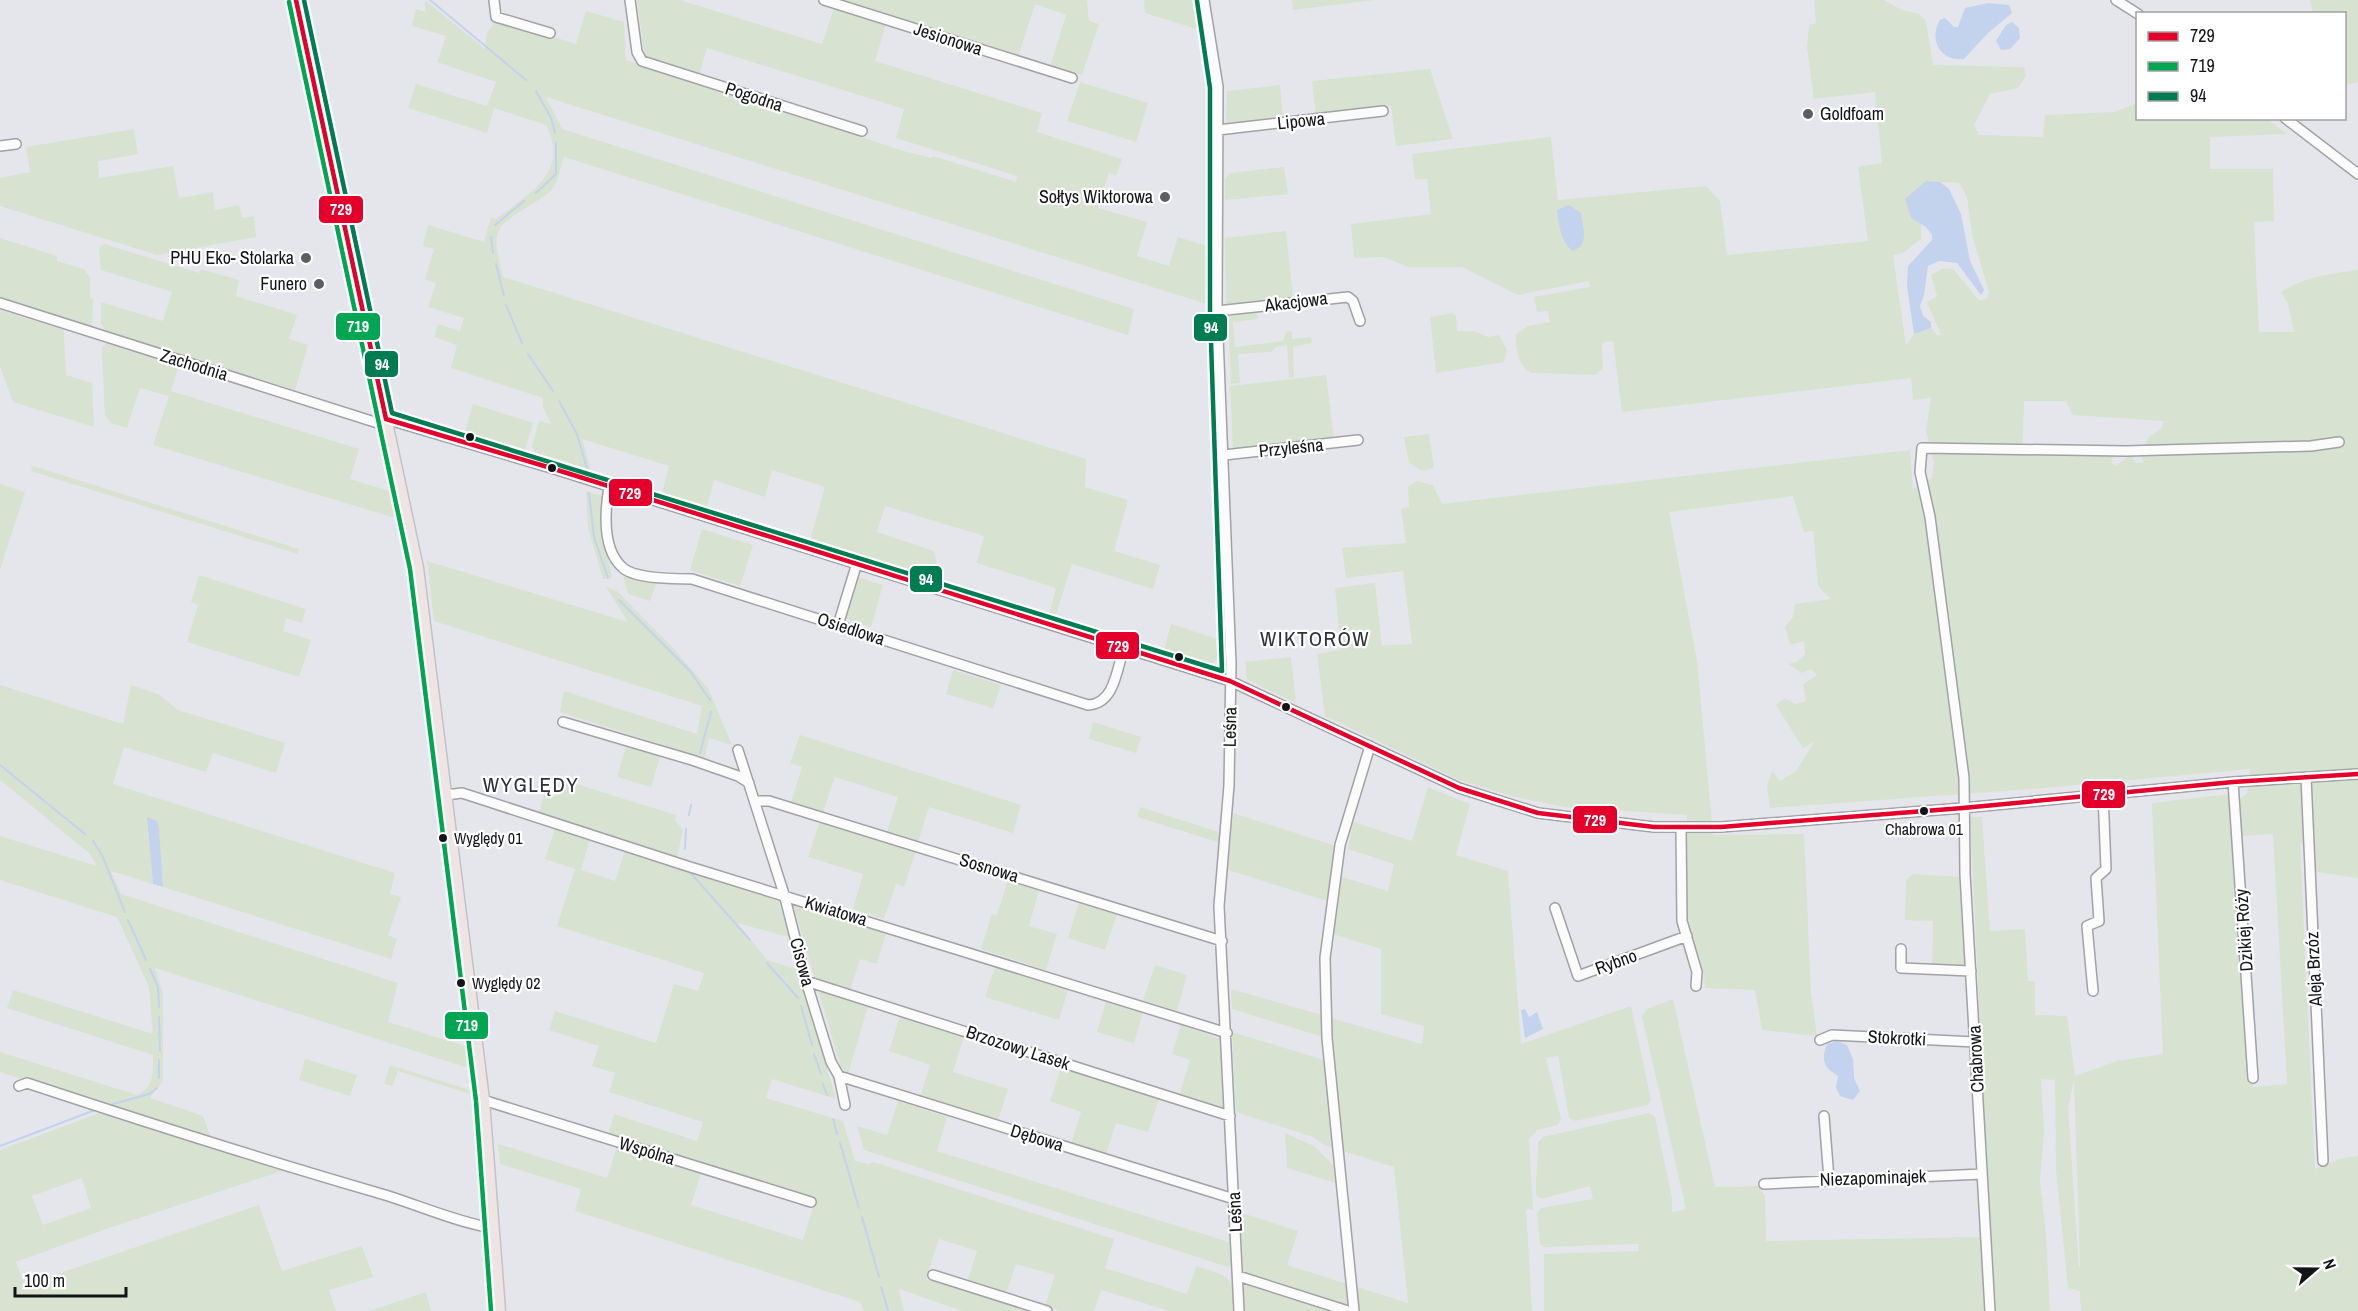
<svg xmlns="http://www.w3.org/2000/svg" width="2358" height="1311" viewBox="0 0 2358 1311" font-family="'Archivo Narrow',sans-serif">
<rect width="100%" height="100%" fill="#e5e6ec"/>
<path fill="#d8e2d0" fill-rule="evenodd" d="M425 0 485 49 487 32 497 20 576 44 586 11 624 22 626 60 907 152 932 158 933 156 1016 182 1017 176 896 138 904 109 707 48 699 76 645 59 637 0H680L822 44 834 8 886 24 875 61 1042 113 1037 132 1122 159 1116 176 1109 173 1098 208 1147 222 1137 256 1169 266 1178 237 1210 247V305L546 97 562 129 1134 309 1128 335 564 157C560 167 559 179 553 188 548 195 541 198 534 203 493 228 491 229 503 277L1086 459 1085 487 1128 500 1114 551 1160 565 1153 589 1072 564 1055 617 1049 615 1056 588 977 563 984 536 885 506 877 532 934 551 937 564 933 579 810 540 825 487 772 470 765 497 714 480 707 507 662 493 669 466 582 439 591 470 536 453 532 447 539 421 551 424 543 407V398L451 368 457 345 434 337 438 324 460 331 464 318 428 307 436 283 425 279 434 249 423 246 428 225 484 242 491 217 496 219C528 194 571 173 546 125L494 108 487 133 408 108 416 84 487 106 496 82 437 62 446 36 412 26 416 9 425 12Z
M838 0H1087L1089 21 1099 24 1082 75 1050 67 1066 15 1035 4 1018 57Z
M1144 0H1197L1203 31 1145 13Z
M1292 0H1375L1293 10Z
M1814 0H1884L1902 10 1919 14 1926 21 1933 65 2024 67 2026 76 2018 88 1990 94 1974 125 1979 135 2043 137 2045 115 2115 112 2137 103 2138 118 2267 119 2287 134 2210 137V169H2273L2274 221 2254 222 2259 332H2294L2288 304 2281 292C2304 277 2330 274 2358 270V878L2310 871 2308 846 2300 843 2315 1169 2339 1159 2358 1156V1311H2081L2080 1291 2068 1288 2056 1170 2055 1080 2041 1079 2044 1130 2040 1181 2046 1235 2050 1311H1994L1970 817H1982L1990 931 2025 929 2028 981H2035V1015L2067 1016 2075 1076 2117 1061 2163 1054 2152 803 2231 794 2253 1087 2287 1084 2273 834 2242 836 2239 800 2247 793 2250 769 2043 788 1770 808 1767 786 1772 771 1780 781 1796 771 1814 742 1803 748 1776 705 1785 698 1795 704 1806 701 1803 684 1817 675 1811 669 1802 673 1788 664 1797 662 1805 654 1804 641 1790 645 1785 627 1793 617 1795 604 1831 599 1818 586 1813 531 1804 532 1793 496 1669 512 1697 660 1713 835 1804 834 1811 993 1817 1036 1762 1030 1755 990 1705 988 1703 970 1687 918V815L1564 807 1511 796 1459 780 1325 716 1317 654 1341 650 1335 588 1375 583 1382 646 1412 644 1403 571 1346 578 1342 548 1406 543 1401 509 1409 507 1408 487 1417 481 1433 485 1442 504 1910 450 1913 489 1932 478 1934 464 1926 430 1931 398 1913 400 1911 378 1622 412 1613 341 1602 343 1603 368 1596 375 1532 373C1518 367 1515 347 1516 334L1528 326 1550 322 1548 311 1537 312 1534 297 1590 287 1589 281 1518 295 1462 267H1409L1383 257 1354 258 1351 224 1431 214 1427 179H1415L1412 154 1551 137 1558 200 1706 186 1720 201 1727 255 1868 241 1858 167 1882 163 1875 92 1814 99 1807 47 1809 25 1816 23ZM1926 181 1959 183 1967 197 1973 239 1989 292 1987 299 1979 300 1953 269H1942L1931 275 1937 296 1927 302 1941 335H1937L1931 328 1914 334 1906 346 1893 255 1903 253 1921 239V224L1911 218ZM2024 401H2066L2073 415 2164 421 2161 429 2150 436 2139 453 2144 462 2136 463 2130 455 2116 466 2111 463 2115 452 2022 455ZM2074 1080 2080 1267H2079L2068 1108Z
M2310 0H2358V82L2345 85 2344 14 2313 13Z
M1430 69 1453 139 1396 146 1391 106 1316 115 1312 81Z
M1080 82 1148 103 1136 142 1067 121Z
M1280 85 1283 119 1226 124 1227 91Z
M134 129 138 154 98 161 99 178 173 166 179 198 213 192 215 210 239 205 242 218 254 216 256 237 157 255 0 206V178L30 172 26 147Z
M1284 167 1288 194 1225 200V179L1230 173Z
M1286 231 1293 297 1226 305 1225 238Z
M0 238 57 256V261L84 269 90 278V298L93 299 92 326 0 299Z
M104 244 199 273 201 269 239 280 236 296 297 315 289 339 308 345 295 390 106 331 101 324V302L163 321 172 292 101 270 99 248Z
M0 310 64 330 66 375 92 383 94 427 13 402 0 366Z
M1257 313 1258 319 1233 322 1235 347 1283 341 1286 332 1292 331V339L1311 337 1312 343 1293 347 1294 377 1289 378 1287 345 1276 347 1271 352 1238 354 1240 383 1231 384 1228 316Z
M1452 313 1456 316 1457 331H1474L1488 337 1499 335 1507 350 1504 362 1436 373 1430 317Z
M107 342 179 365 171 391 359 449 350 479 389 491 395 518 153 445 169 396 140 388 127 428 111 423 105 415 102 355V347Z
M1326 375 1334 440 1233 451 1230 386Z
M473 404 533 423 525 450 465 432Z
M1429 434 1434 468 1422 471 1409 463 1404 437Z
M33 466 299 549 298 554 31 471Z
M0 484 25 492 0 570Z
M586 491 602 496V529L612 578 603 579 588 528Z
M702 529 753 545 740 586 690 570Z
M427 561 628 622 606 587 617 591 673 648 708 688 732 745 709 738 704 761 694 755 560 712 564 691 697 734 702 706 434 621Z
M623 574 656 584 650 601 628 594Z
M199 575 306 609 302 623 286 618 283 631 311 640 299 677 187 642 198 605 191 602Z
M857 577 883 585 871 627 844 618Z
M1171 624 1223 641C1222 652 1220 659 1210 664L1164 650Z
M1291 657 1296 703 1247 680 1245 662Z
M953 670 1001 685 993 708 946 694Z
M0 685 123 724 131 685 158 694 178 710 285 743 276 773 213 753 206 772 124 747 113 784 395 873 390 894 401 897 388 935 397 939 391 959 163 887V877L147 818 153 884 111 871 121 894 398 983 388 1022 465 1046 468 1068 155 968 163 993V1081L150 1098 203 1116 212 1140 0 1072V1052L137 1095C155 1086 153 1072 153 1055L7 1008 13 990 153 1034 149 987 117 917 0 880V836L97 866 89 853 0 780Z
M1093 722 1141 737 1136 753 1089 739Z
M800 735 1021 805 1013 833 929 807 918 842 887 832 898 797 835 777 823 812 791 802 802 767 790 763Z
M627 744 661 754 651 787 617 777Z
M560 779 676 815 675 820 683 830 677 858 539 814 544 794 555 797Z
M1428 787 1470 804 1456 855 1508 871 1521 1044 1631 1006 1651 1100 1648 1105 1575 1121 1569 1118 1558 1056 1546 1058 1561 1119 1558 1125 1537 1130 1529 1139 1533 1210 1526 1209 1532 1311H1359L1243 1274 1241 1217 1245 1214 1298 1231 1287 1265 1408 1303 1394 1167 1324 1145 1313 1137 1236 1112 1232 1032 1334 1063 1331 1018 1422 1044 1424 1026 1381 1014V949L1333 934 1339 876 1388 891 1394 864 1348 849 1353 822 1412 841Z
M1140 807 1222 833 1221 843 1137 817Z
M1233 813 1336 846 1327 901 1228 870Z
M820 821 916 851 904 887 896 884 884 919 853 909 863 874 808 857Z
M555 828 590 839 581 870 615 881 625 850 778 899 789 937 737 923 767 960 796 969 797 967 836 1099 772 1079 766 1098 843 1121 855 1161 868 1164 873 1162 1114 1239 1105 1268 1187 1294 1196 1266C1230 1277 1233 1274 1235 1311H1170L1101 1290 1094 1311H1061L1045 1306 1055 1275 1016 1264 1006 1294 967 1282 977 1251 939 1239 926 1279 1031 1311H962L899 1289 904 1311H864L860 1302 575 1211 581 1189 500 1164 498 1144 607 1178 617 1146 701 1173 691 1205 803 1240 815 1200 608 1134 614 1114 697 1141 703 1122 609 1092 615 1073 592 1066 599 1046 549 1030 555 1011 656 1043 674 984 698 991 704 973 557 926 575 869 545 859Z
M1913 874 1960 877 1965 968 1932 966 1933 921 1905 920 1906 880Z
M1008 880 1039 890 1029 926 1057 934 1046 970 981 949 992 914 997 915Z
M1079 902 1117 914 1105 950 1068 938Z
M796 905 886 933 877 964 860 959 850 991 819 982 814 977 794 907Z
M1155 965 1187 975 1177 1011 1143 1000Z
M995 967 1068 990 1059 1020 985 997Z
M1231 989 1322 1015 1323 1037 1232 1009Z
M822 991 868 1006 848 1074 841 1067 819 993Z
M1673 999 1715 1187 1758 1186 1765 1196 1766 1241 1983 1237 1987 1311H1544V1254L1639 1251 1638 1244 1544 1247 1540 1244 1537 1213 1541 1208 1593 1199 1590 1186 1541 1199 1536 1195C1535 1176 1539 1161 1538 1142L1543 1137 1649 1113 1655 1117 1672 1198V1212L1686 1209 1642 1016 1647 1009Z
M1106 1002 1143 1013 1134 1043 1097 1032Z
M900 1016 964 1036 953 1072 1008 1089 998 1121 920 1097 930 1065 889 1051Z
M1181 1025 1223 1040 1225 1108 1222 1110 1179 1096 1190 1060 1172 1054Z
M305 1059 357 1075 350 1096 299 1080Z
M390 1065 470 1090V1094L398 1071 392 1086 384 1084Z
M1061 1068 1159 1099 1148 1132 1116 1123 1106 1155 1071 1144 1081 1112 1050 1101Z
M898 1101 947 1117 937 1151 1232 1243 1233 1264 1228 1267 864 1150 857 1126 887 1135Z
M102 1112C162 1134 225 1148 285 1170L109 1228 16 1262 25 1285 259 1205 282 1271 362 1246 373 1277 329 1290 336 1311H0V1150ZM82 1178 91 1208 43 1225 32 1196Z
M1285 1133 1314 1146 1334 1166 1336 1183 1287 1168Z
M1249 1283 1336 1311H1244L1243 1287Z
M426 1292 431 1311H369Z"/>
<path fill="#c3d2ed" d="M1988 3 2009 5 2012 13 1988 33 1964 59C1941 62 1928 40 1940 20L1945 18 1954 27H1958L1965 8Z
M2012 22 2019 28 2020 38 2010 49 2001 50 1996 41 2006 25Z
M1926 181 1940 182 1949 189 1961 214 1970 261 1984 290 1981 295 1957 263 1939 261 1928 266 1924 295 1920 306 1923 316 1931 322V328L1914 334 1907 286 1908 266 1932 240V235L1926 227 1911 218 1905 199Z
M1569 205 1581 213C1583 227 1590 246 1572 251 1560 239 1559 225 1557 210Z
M147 817 157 821 159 828 163 887 153 884Z
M1525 1009 1529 1017 1537 1012 1543 1029 1525 1038 1521 1010Z
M1837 1041 1847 1045 1853 1059 1854 1078 1860 1091 1853 1100 1840 1096 1836 1088 1838 1076C1823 1067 1821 1060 1827 1044Z"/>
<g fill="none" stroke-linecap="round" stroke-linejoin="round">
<path stroke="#c3d2ed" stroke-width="2" d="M430 0 526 80
M536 91 551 118 555 133
M536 193 556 174V143
M495 225 524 201
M491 237 493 253
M496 264 504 296
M506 305 522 343
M528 354 553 391
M559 401 577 434 587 469
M589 493 594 537 608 578
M619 600 690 671 710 700
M700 753 711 712
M0 765 85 834
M689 815 691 805
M93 841 102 855 125 912
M685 849 686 829
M688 870 750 940
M128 920 146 960
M767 963 798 998
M150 969 158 987 159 1007
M801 1006 812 1045
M159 1017 160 1051
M814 1054 821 1074
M159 1060V1078
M823 1084 827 1095
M113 1104 149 1094 157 1088
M833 1119 837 1134
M840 1143 859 1208
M0 1146 95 1110
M862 1217 879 1277
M881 1287 888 1310"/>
<g stroke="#a1a1a6" stroke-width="12">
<path id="minor" d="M494 0 496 17 550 33
M630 0 637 52 642 61 862 131
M824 0 1072 78
M1204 0 1218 87 1217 311 1231 664 1229 785 1219 906 1239 1311
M2116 0 2138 14
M2285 118 2358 174
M1218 130 1383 111
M0 146 16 144
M0 303 387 426
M1217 311 1348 297 1353 301 1360 321
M386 419 551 468 1230 681 1459 788 1538 813 1654 827H1721L1963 808 2233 782 2358 774
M1224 455 1358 440
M609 487C605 511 602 550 623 568 636 579 675 579 692 579L1088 705C1115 704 1117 668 1124 647
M838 625 857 563
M563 722 692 760 738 776 749 783
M738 750 784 894 806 981 831 1062 839 1076 845 1105
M2306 777 2323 1161
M2233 782 2253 1078
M446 795 462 793 687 866 1227 1033
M755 801H769L1222 941
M1681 828 1682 921 1697 972 1696 986
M1555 908 1578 976 1687 936
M1901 949V968L1971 971
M806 981 1230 1116
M2093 991 2087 926 2099 921 2096 878 2106 869 2103 794
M1820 1040 1832 1035 1975 1042
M839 1076 1234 1199
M19 1086 27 1083C142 1121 258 1158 375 1192 414 1203 452 1221 492 1228
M483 1100 811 1202
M1824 1116 1829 1179
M1764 1184 1982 1174
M933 1275 1047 1311
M1238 1276 1348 1311
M1354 1311 1327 1038 1325 958 1340 845 1370 746
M1990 1311 1965 874 1964 778 1930 517 1920 472 1922 448 2126 451 2311 446 2339 442"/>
</g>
<g stroke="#c2c3c5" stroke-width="15">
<path id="major" d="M296 0 417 568 483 1100 499 1311"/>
</g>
<use href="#minor" stroke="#fbfbfc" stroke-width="9"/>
<use href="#major" stroke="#ede4e3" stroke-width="12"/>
<g stroke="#fff" stroke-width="9">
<path id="bus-1" d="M296 0 386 419
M386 419 551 468 1230 681 1459 788 1538 813 1654 827H1721L1963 808 2233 782 2358 774"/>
</g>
<g stroke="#fff" stroke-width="9">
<path id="bus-2" d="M289 2 410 569 476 1101 491 1311"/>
</g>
<g stroke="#fff" stroke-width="9">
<path id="bus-3" d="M304 0 392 413 1222 671 1210 311V88L1197 1"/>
</g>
<use href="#bus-1" stroke="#e4002b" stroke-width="4.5"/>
<use href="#bus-2" stroke="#00a651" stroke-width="4.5"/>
<use href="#bus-3" stroke="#007c52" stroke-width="4.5"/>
</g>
<g fill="#5c5e62" stroke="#fff" stroke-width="2">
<circle cx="1808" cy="114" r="6"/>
<circle cx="1165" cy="197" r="6"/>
<circle cx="306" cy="258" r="6"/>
<circle cx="319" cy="284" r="6"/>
</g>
<g fill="#131417" stroke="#fff" stroke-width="2">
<circle cx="470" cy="437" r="5"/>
<circle cx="552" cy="468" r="5"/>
<circle cx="1179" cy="657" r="5"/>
<circle cx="1286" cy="707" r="5"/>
<circle cx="1924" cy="811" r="5"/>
<circle cx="443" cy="838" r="5"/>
<circle cx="461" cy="983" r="5"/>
</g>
<g text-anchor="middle" stroke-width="4.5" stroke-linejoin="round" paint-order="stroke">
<g font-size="16" fill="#131417" stroke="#fff" text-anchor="start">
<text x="1924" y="835" text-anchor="middle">Chabrowa 01</text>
<text x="454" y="844">Wyględy 01</text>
<text x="472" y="989">Wyględy 02</text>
</g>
<g font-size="18" fill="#131417" stroke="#fff">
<text transform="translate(948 39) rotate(18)" y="6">Jesionowa</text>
<text transform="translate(754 97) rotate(18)" y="6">Pogodna</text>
<text transform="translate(1301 121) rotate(-6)" y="6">Lipowa</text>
<text transform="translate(1296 302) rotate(-7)" y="6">Akacjowa</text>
<text transform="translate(194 365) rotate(17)" y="6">Zachodnia</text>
<text transform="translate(1291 448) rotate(-6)" y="6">Przyleśna</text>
<text transform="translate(851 629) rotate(18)" y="6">Osiedlowa</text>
<text transform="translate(1230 727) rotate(-89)" y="6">Leśna</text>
<text transform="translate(989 868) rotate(17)" y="6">Sosnowa</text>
<text transform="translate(836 911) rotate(17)" y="6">Kwiatowa</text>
<text transform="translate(2244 930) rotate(-94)" y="6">Dzikiej Róży</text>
<text transform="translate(802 962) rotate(75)" y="6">Cisowa</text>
<text transform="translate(1616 962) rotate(-20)" y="6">Rybno</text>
<text transform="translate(2314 969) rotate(-93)" y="6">Aleja Brzóz</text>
<text transform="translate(1897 1038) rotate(3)" y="6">Stokrotki</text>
<text transform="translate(1018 1048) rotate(18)" y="6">Brzozowy Lasek</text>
<text transform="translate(1976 1059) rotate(-93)" y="6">Chabrowa</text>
<text transform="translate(1037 1138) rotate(17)" y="6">Dębowa</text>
<text transform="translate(647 1151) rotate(17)" y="6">Wspólna</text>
<text transform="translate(1873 1178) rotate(-2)" y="6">Niezapominajek</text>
<text transform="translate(1235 1212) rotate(-93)" y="6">Leśna</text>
</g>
<g font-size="18" fill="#131417" stroke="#fff" text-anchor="end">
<text x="1820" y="120" text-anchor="start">Goldfoam</text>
<text x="1153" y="203">Sołtys Wiktorowa</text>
<text x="294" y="264">PHU Eko- Stolarka</text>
<text x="307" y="290">Funero</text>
</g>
<g font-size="21" letter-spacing="1.5" fill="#2d3037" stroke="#fff">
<text x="1315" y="646">WIKTORÓW</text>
<text x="531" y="792">WYGLĘDY</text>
</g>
</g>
<g stroke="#fff" stroke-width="2">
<rect x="318" y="195" width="46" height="29" rx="6" fill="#e4002b"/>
<rect x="335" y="312" width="46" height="29" rx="6" fill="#00a651"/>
<rect x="1193" y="313" width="35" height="29" rx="6" fill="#007c52"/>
<rect x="364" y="350" width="35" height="28" rx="6" fill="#007c52"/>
<rect x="608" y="478" width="45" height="29" rx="6" fill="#e4002b"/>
<rect x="909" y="565" width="34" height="28" rx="6" fill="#007c52"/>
<rect x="1095" y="631" width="45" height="29" rx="6" fill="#e4002b"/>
<rect x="2081" y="780" width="45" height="29" rx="6" fill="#e4002b"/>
<rect x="1572" y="805" width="46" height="29" rx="6" fill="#e4002b"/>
<rect x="444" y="1011" width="45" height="29" rx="6" fill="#00a651"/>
</g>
<g font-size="16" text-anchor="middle" font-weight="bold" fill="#fff">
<text x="341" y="215">729</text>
<text x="358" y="332">719</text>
<text x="1211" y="333">94</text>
<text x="382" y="370">94</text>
<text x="630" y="499">729</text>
<text x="926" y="585">94</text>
<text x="1118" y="652">729</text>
<text x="2104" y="800">729</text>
<text x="1595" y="826">729</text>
<text x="467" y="1031">719</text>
</g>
<rect x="2136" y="12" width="210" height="108" fill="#ffffff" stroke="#a1a1a2" stroke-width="1.5"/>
<rect x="2148" y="32" width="30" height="9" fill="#e4002b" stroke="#a1a1a2" stroke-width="1.5"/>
<text x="2190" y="42" font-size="18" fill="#131417">729</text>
<rect x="2148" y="62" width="30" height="9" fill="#00a651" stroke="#a1a1a2" stroke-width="1.5"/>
<text x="2190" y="72" font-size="18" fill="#131417">719</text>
<rect x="2148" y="92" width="30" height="9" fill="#007c52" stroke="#a1a1a2" stroke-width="1.5"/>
<text x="2190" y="102" font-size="18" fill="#131417">94</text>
<g transform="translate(2316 1269) rotate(70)" stroke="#ffffff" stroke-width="4.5" paint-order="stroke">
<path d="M0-4.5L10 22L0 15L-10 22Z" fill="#131417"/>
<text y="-9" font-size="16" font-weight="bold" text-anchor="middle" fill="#131417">N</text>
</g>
<path d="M15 1287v9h111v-9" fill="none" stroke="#131417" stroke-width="3"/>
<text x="24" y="1287" font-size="18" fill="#131417" stroke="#ffffff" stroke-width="4.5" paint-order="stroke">100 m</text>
</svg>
